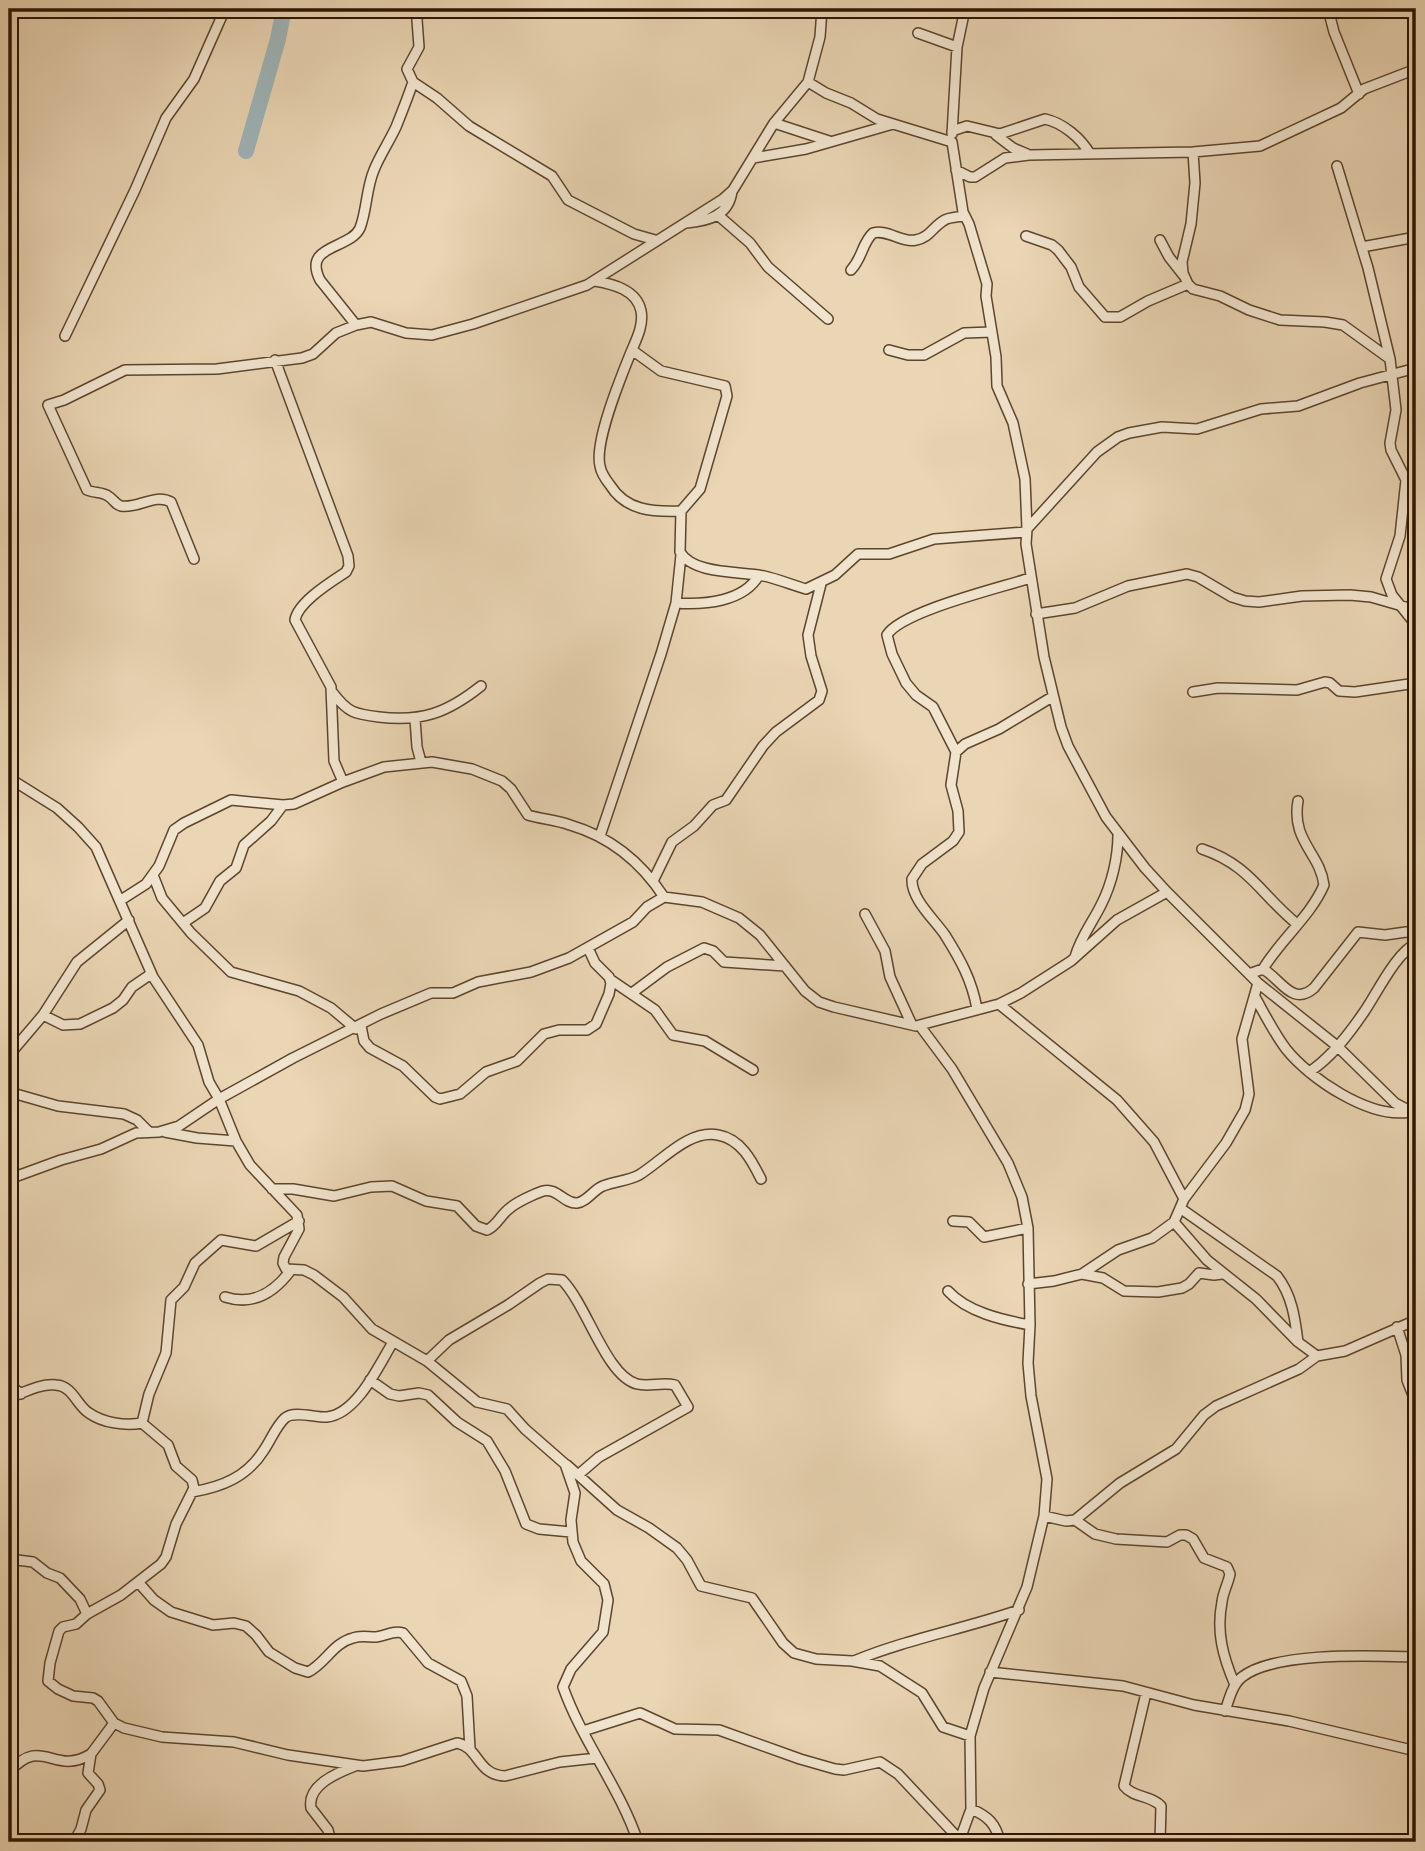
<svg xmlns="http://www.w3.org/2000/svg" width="1425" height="1851" viewBox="0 0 1425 1851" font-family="'IM FELL Double Pica',serif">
<rect width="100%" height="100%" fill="#ead5b4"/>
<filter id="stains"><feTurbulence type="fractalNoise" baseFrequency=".00286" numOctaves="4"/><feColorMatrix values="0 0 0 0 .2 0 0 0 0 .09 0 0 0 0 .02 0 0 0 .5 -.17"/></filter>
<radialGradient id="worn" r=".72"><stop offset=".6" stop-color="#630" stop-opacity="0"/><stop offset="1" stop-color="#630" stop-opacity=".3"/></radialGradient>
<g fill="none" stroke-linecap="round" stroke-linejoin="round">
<path stroke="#9eb5b9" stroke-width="16" d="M246 151 278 39 284 9"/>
<g stroke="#5d452d" stroke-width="12">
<path id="minor" d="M418 9 417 20 419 47 407 69 413 82 437 98 469 126 552 176 568 200 634 234 655 240
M1328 9 1334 32 1359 94
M918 33 957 47
M808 82 826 93 851 103 877 119 952 142 963 212 969 224 987 284 986 296 996 357 997 386 1013 423 1025 479 1027 529
M774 123 829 141
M952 131 967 126 1000 134 1045 119C1063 123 1081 138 1090 154
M952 134 957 47 965 9
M996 135 1013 148 1027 154
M1193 152 1195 183 1191 224 1182 262 1183 273 1188 284 1193 289 1220 296 1249 310 1280 320 1325 322 1343 325 1390 359
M753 158 806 149 893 124
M1337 166 1368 268 1390 359 1396 410 1390 443 1391 450 1406 480 1400 536 1386 579 1392 595 1416 625
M956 170 970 177H975L1005 158 1029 155 1193 152 1260 146 1341 108 1364 89 1416 69
M719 216 750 243 768 267 828 319
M686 223C708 221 729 216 732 191
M1026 236 1052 245 1058 250 1071 267 1079 287 1105 317H1120L1148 301 1188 284
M1160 240 1169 257 1184 276
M1362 247 1416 237
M851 270C863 257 862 243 873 233 888 229 901 243 916 240 930 237 932 228 943 221 948 217 958 217 964 216
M595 281C613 284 637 290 641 311 644 325 636 340 631 352 621 377 594 442 600 466 601 472 606 480 610 485 626 511 653 512 681 511
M356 325 320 280C302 244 350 250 360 228 367 210 366 189 374 170 380 155 389 142 396 127 402 112 408 97 413 82
M65 336 135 190 166 118 194 79 225 9
M632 350 661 371 725 386 727 396 700 489 681 511 680 552C694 575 740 571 764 576 778 579 792 585 806 589L835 575 858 554H889L934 539 1026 532
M889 350 908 355H924L964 333 992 332
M275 360 348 556 349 566 346 572C331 582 298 602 295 620L331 687 334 761 343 782
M1416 368 1360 383 1298 406 1261 409 1197 429 1162 427 1129 433 1118 437 1097 452 1027 529 1026 544 1044 657 1061 727 1068 746 1106 817 1145 868 1167 892 1258 983 1337 1046 1395 1103 1416 1114
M194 559 171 502C155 493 138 509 121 506 114 504 114 499 108 496 103 492 93 493 87 490L48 405 64 400 125 370 217 369 302 358 313 354 336 333 356 325 371 322 406 333 432 335 473 324 587 285 723 199 733 190 774 123 808 82 820 37 822 9
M676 603C704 605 744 602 759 575
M1036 614 1075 608 1128 586 1187 574 1198 577 1232 597 1245 601 1259 602 1302 596 1350 595 1371 597 1416 610
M1193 692 1218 688 1297 690 1325 682 1330 683 1339 691 1355 692 1416 683
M333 693C348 713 355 714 379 717 422 722 447 713 481 686
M415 719 417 747 421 762
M956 752 933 707 916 695 906 683 892 654 887 635C902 611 1000 588 1030 578
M9 778 57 808 78 827 96 847 153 977 198 1045 209 1082 219 1099 236 1141 250 1165 297 1215 299 1229 284 1257 283 1263 286 1269 304 1270 314 1275 343 1297 372 1329 427 1361 477 1402 507 1409 525 1429 565 1464 575 1493 571 1520 573 1542 581 1561 604 1584 608 1600 603 1632 571 1669 563 1687C582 1741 620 1788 638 1842
M600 836 661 654 676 603 681 555
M1202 849C1250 865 1261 895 1297 924
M153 875 162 898 191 933 231 972 299 991 331 1008 356 1029
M653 881 672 842 694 826 713 805 726 800 763 746 776 732 819 700 822 691 811 656 808 635 821 584
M121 900 146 884 159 866 174 830 184 823 231 800 283 805 294 804 343 782 384 767 432 762 472 769 502 781 511 789 528 815C541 819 556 820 570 825 611 837 641 862 664 897
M865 914 885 951 890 977 912 1025
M183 923 205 908 220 881 236 868 244 845 271 821 283 805
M1075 957C1081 936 1093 922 1102 903 1112 883 1118 857 1118 835
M1263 969C1281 939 1310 917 1324 885 1320 853 1291 841 1298 801
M1249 974 1263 969C1281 979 1292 1007 1314 988L1358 932 1385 935 1406 932 1416 933
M611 980 655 1010 673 1035 705 1041 753 1070
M632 993 667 967 704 948 713 951 724 962 785 966
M1255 997C1265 1015 1274 1033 1286 1049 1310 1079 1370 1119 1409 1112
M999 1004 1117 1100 1154 1142 1184 1199
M977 1009C972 980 960 959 945 935 934 919 911 899 912 879L922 864 953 841 959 832 958 811 951 785 956 752 965 744 999 729 1052 697
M43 1015 63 1025 80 1024 113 1008 123 1000 132 987 151 974
M361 1026 364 1041 370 1048 403 1066 435 1097 440 1099 460 1094 486 1072 517 1061 544 1034 559 1030H587L596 1024 609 994 611 983 609 977 595 963 588 948
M920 1026 952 1069 1008 1163 1022 1197 1028 1228 1030 1325 1028 1363 1031 1396 1047 1479 1044 1516 1027 1587 984 1688 970 1736 971 1809 959 1842
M9 1055 43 1015 77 962 129 920
M1309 1072C1331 1058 1349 1034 1364 1012 1376 995 1397 951 1416 944
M9 1092 58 1106 124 1114 137 1120 149 1132
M165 1132 197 1138 236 1141
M9 1179 61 1160 101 1149 136 1133 159 1132 179 1126 219 1099 293 1058 381 1014 431 993H453L478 982 531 972 569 958 633 922 647 907 664 897 702 902 739 918 760 935 805 991 819 1002 834 1007 916 1026 999 1004 1021 993 1071 961 1117 920 1167 892
M272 1189H293L334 1196 371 1187 392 1186 426 1201 457 1206 476 1226 487 1230C497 1226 501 1214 510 1208 517 1202 534 1194 543 1191 557 1187 564 1204 577 1203 587 1202 594 1189 603 1186 615 1181 628 1181 639 1175 662 1161 689 1129 718 1135 741 1139 752 1161 761 1179
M1180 1208 1277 1276C1292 1295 1295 1318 1298 1342
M299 1221 256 1246 221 1240 195 1263 184 1287 171 1300 166 1353 149 1394 142 1423 168 1445 176 1466 192 1480 194 1488 176 1524 166 1557 161 1564 121 1595 87 1614 76 1624 63 1627 59 1631 50 1663 48 1681 58 1689 73 1696 93 1698 98 1701 114 1723 124 1728 162 1737 234 1742 288 1755 363 1766 402 1761 457 1743C479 1747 477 1775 505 1776L560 1762 597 1758
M953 1221 969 1222 984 1237 1028 1228
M1174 1222 1207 1260 1256 1299 1298 1342 1317 1356
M1082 1274 1103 1278 1124 1291 1158 1292 1182 1288 1189 1284 1199 1273 1214 1275 1222 1274
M1028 1284 1054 1281 1082 1274 1118 1250 1152 1238 1174 1222 1184 1199 1226 1143 1245 1110 1249 1094 1242 1039 1258 983
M948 1291C967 1312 1002 1320 1030 1325
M225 1297C253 1306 274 1293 291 1270
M1415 1320 1416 1307
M1397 1327 1406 1355 1407 1380 1416 1403
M427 1361 449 1340 508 1305 540 1283 548 1279 562 1280C587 1305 606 1376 637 1384 649 1387 662 1382 675 1385L688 1407 599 1457 578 1475
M370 1380 390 1394 399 1396 419 1393 428 1395 457 1422 487 1441 505 1471 526 1524 539 1529 571 1532
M9 1384 21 1394
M9 1398C23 1393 41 1383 56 1385 73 1386 77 1406 89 1413 103 1423 125 1426 142 1423
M567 1465 617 1510 649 1528 677 1548 687 1560 701 1586 752 1598 783 1643 794 1653 816 1659 852 1661 880 1666 922 1693 943 1727 970 1736
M192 1492C222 1487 247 1477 264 1450 271 1440 276 1426 285 1418 294 1410 316 1418 327 1417 357 1414 379 1365 393 1342
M1044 1516 1066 1521 1075 1520 1120 1483 1176 1449 1204 1415 1216 1406 1299 1369 1317 1356 1345 1351 1416 1320
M1075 1520 1095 1534 1116 1539 1167 1542 1180 1535H1186L1193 1539 1204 1558 1227 1567 1230 1574C1228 1584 1223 1592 1222 1602 1216 1632 1223 1657 1235 1685
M9 1559 33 1562 47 1573 60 1578 80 1599 87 1614
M138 1582 154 1600 171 1612 213 1625 234 1623 246 1626 256 1635 269 1652 295 1668 308 1672C325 1664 333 1643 353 1638 360 1635 368 1637 376 1637 386 1636 393 1630 403 1633L428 1663 461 1681 467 1696 470 1749
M854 1661C907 1639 964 1629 1019 1610
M990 1672 1123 1686 1194 1705 1289 1721 1416 1751
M1146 1693 1124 1786C1133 1798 1151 1795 1161 1806L1160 1842
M1225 1711C1229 1700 1232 1685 1242 1677 1275 1651 1374 1656 1416 1657
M583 1731 640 1713 675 1729 719 1730 800 1759 835 1769 844 1770 880 1762 898 1774 960 1840
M9 1772C43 1734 53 1777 91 1754L114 1723
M971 1809C988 1816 996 1824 1000 1842
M74 1842 81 1829 86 1810 100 1790 98 1784 88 1773 91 1754
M331 1842 328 1830 311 1808C307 1785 337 1773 355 1766"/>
</g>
<use href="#minor" stroke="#f1e4ce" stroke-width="9"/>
</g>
<rect width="1425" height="1851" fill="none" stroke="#ead5b4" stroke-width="35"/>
<rect x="10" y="10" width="1404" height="1830" fill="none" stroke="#2e1500" stroke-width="3.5"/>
<rect x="18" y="18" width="1390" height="1816" fill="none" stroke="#2e1500" stroke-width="2"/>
<rect width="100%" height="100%" filter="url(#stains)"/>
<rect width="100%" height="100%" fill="url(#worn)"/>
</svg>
